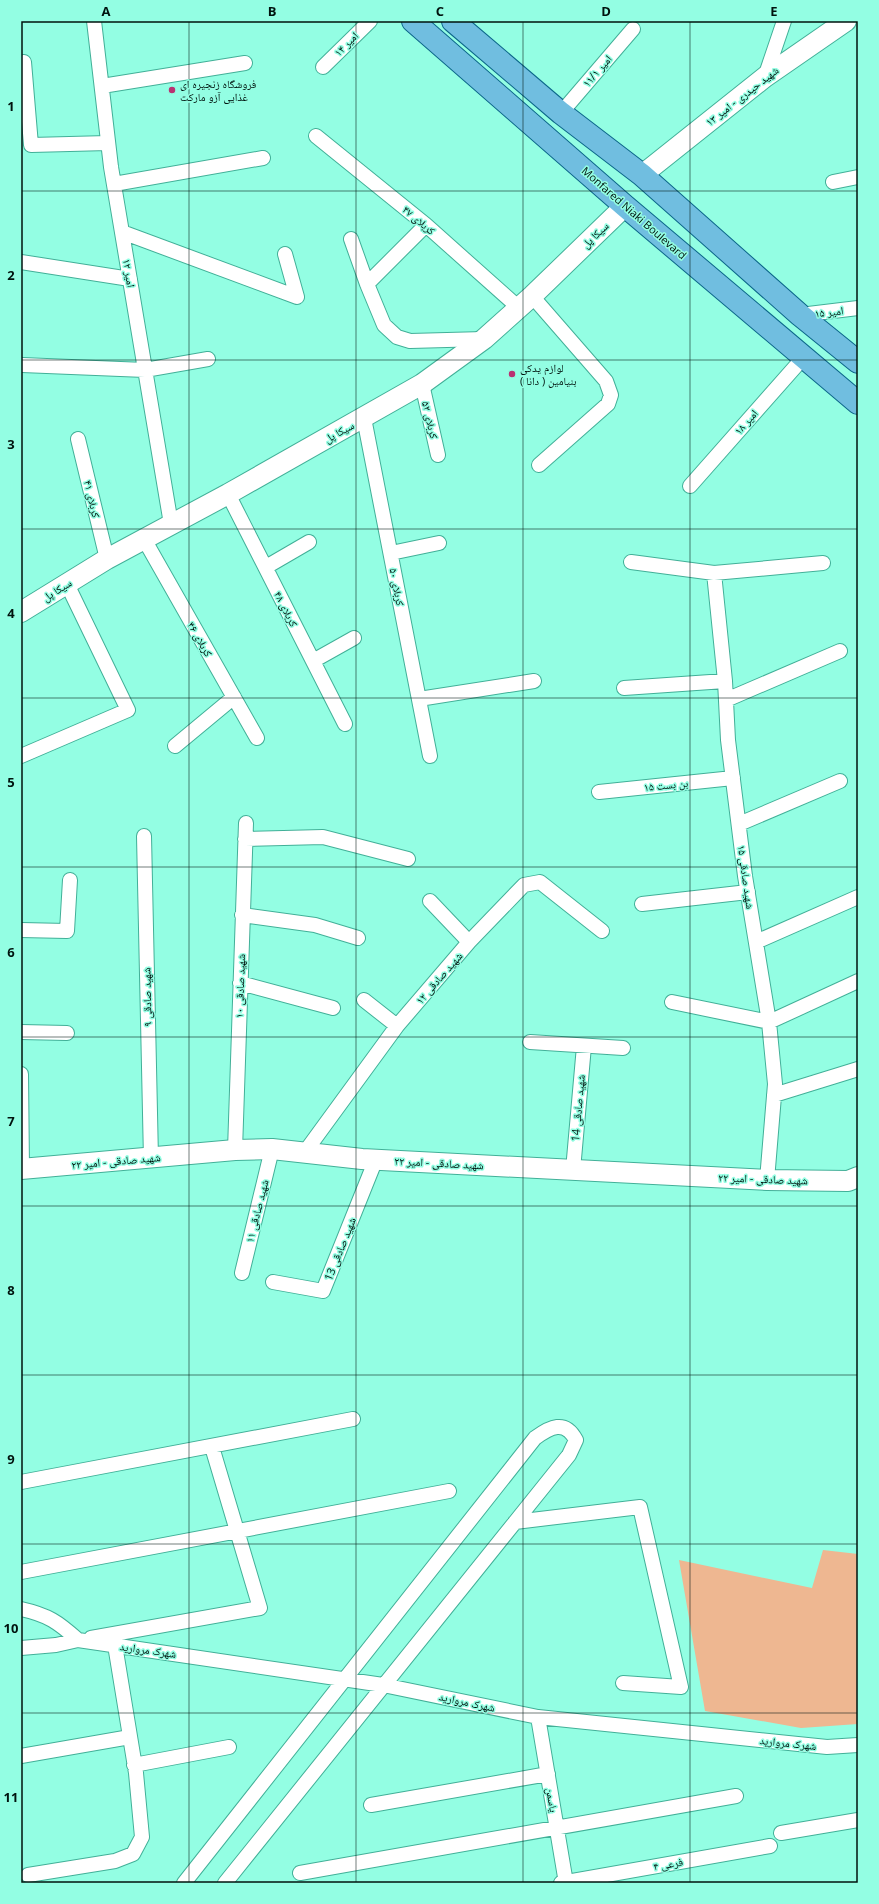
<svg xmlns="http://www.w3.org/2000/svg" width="879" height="1904" viewBox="0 0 879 1904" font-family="'Open Sans','Noto Naskh Arabic',sans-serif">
<rect width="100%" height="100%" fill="#93fee3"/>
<path fill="#eeb791" d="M823 1550 858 1554V1724L801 1728 705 1711 679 1560 812 1588Z"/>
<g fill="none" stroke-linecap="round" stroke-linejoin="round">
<g stroke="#42b098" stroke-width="16">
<path id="street" d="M94 21 111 167 171 524
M24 62 31 145 108 143
M323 67 370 21
M765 77 784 21
M102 86 245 63
M561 113 633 29
M316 136 426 225 519 308
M833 182 858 177
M114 184 263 158
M122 232 297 297 285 254
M351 239 367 284 384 325 397 337 410 341 484 339
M21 262 130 279
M367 284 426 225
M532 296 606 381 611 395 608 404 539 465
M800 315 858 308
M22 365 145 370 208 359
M422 384 438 455
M364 418 430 756
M78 439 107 559
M690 486 803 358
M228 494 345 724
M144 539 257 738
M391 553 439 543
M631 562 714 573 823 563
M266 567 309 542
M714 573 725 681 728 740 745 876 769 1022 775 1084 767 1180
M313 661 354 638
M624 688 725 681
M419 699 534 681
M726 700 840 651
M175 746 234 697
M21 756 128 710 67 584
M599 792 733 778
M739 824 840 781
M144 836 151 1159
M245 839 323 837 408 859
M430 901 469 942
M642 904 748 892
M242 915 315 925 358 938
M21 930 67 931 70 880
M756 942 858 897
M240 983 333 1008
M364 1000 397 1026
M672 1002 769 1022 858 981
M21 1032 67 1033
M530 1042 623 1048
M21 1074 22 1169
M774 1095 858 1069
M235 1150 246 823
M305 1152 397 1026 469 942 524 885 540 882 602 931
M573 1170 584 1046
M242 1273 272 1149
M273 1282 323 1291 376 1159
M21 1482 353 1419
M515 1522 640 1507 681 1687 623 1683
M21 1572 449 1491
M21 1609C48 1615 58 1622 78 1640
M91 1638 260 1608 212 1447
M21 1648 56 1645 78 1640 383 1685 538 1717 827 1747 858 1745
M538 1717 566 1883
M21 1756 130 1737
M134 1765 229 1747
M371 1805 548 1774
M781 1833 858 1820
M300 1873 736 1796
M28 1875 115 1861 133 1854 142 1837 136 1773 115 1645
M184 1883 535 1438C550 1427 565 1419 576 1440L569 1455 225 1883
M561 1883 770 1846"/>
</g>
<g stroke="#42b098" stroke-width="22">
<path id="secondary" d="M642 175 765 77 846 21
M21 612 107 559 228 494 422 384 484 339 532 296 625 206
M21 1169 235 1150 272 1149 362 1159 767 1180 848 1181 858 1177"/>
</g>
<g stroke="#0b6689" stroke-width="24">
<path id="primary" d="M413 21 625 206 858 403
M453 21 561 113 642 175 800 315 858 362"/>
</g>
<use href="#street" stroke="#fff" stroke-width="14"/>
<use href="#secondary" stroke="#fff" stroke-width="20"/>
<use href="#primary" stroke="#70bee0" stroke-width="22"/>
</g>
<path fill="none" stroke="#00130e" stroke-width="1" stroke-opacity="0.55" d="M189 21V1883M356 21V1883M523 21V1883M690 21V1883M21 191H858M21 360H858M21 529H858M21 698H858M21 867H858M21 1037H858M21 1206H858M21 1375H858M21 1544H858M21 1713H858"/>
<g fill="#b93272" stroke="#93fee3" stroke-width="1.5">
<circle cx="172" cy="90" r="4"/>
<circle cx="512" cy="374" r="4"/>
</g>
<g text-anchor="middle" stroke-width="3" stroke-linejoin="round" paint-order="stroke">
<g font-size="11" fill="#00130e" stroke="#93fee3">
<text transform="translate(346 44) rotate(-45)" y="4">امیر ۱۴</text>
<text transform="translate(597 71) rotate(-49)" y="4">امیر ۱۱/۱</text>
<text transform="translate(742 96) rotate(-38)" y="4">شهید حیدری - امیر ۱۳</text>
<text transform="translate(634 213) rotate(41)" y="4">Monfared Niaki Boulevard</text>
<text transform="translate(419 220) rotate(40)" y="4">کربلای ۴۷</text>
<text transform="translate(595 235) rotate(-44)" y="4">سیکا پل</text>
<text transform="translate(129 273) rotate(81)" y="4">امير ۱۲</text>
<text transform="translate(829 312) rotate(-7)" y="4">امیر ۱۵</text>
<text transform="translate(430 420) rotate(77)" y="4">کربلای ۵۲</text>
<text transform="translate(746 422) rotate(-49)" y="4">امیر ۱۸</text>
<text transform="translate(339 432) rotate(-29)" y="4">سیکا پل</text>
<text transform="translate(92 499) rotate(77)" y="4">کربلای ۴۱</text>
<text transform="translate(397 587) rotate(79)" y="4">کربلای ۵۰</text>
<text transform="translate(57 590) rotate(-32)" y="4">سیکا پل</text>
<text transform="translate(286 609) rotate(63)" y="4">کربلای ۴۸</text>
<text transform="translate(200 639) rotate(60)" y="4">کربلای ۴۶</text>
<text transform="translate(666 785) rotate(-6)" y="4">بن بست ۱۵</text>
<text transform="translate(746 877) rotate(82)" y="4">شهید صادقی ۱۵</text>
<text transform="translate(439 978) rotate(-49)" y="4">شهید صادقی ۱۲</text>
<text transform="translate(240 986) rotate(-88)" y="4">شهید صادقی ۱۰</text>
<text transform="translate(147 997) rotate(-91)" y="4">شهید صادقی ۹</text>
<text transform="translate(578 1108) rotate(-85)" y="4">شهید صادقی 14</text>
<text transform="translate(116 1161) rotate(-5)" y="4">شهید صادقی - امیر ۲۲</text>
<text transform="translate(439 1163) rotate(3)" y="4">شهید صادقی - امیر ۲۲</text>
<text transform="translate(763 1179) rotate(2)" y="4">شهید صادقی - امیر ۲۲</text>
<text transform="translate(257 1211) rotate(-76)" y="4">شهید صادقی ۱۱</text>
<text transform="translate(340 1249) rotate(-68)" y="4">شهید صادقی 13</text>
<text transform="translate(148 1650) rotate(8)" y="4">شهرک مروارید</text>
<text transform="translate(467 1702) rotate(12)" y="4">شهرک مروارید</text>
<text transform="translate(788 1743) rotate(6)" y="4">شهرک مروارید</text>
<text transform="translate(552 1800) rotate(80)" y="4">یاسمن</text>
<text transform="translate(668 1864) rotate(-10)" y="4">فرعی ۴</text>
</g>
<g font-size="11" fill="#00130e" stroke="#93fee3" text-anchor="start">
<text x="180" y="88">فروشگاه زنجیره ای<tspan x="180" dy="13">غذایی آزو مارکت</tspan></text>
<text x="520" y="372">لوازم یدکی<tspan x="520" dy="13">بنیامین ( دانا )</tspan></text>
</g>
</g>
<rect width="879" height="1904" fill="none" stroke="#93fee3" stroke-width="44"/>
<rect x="22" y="22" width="835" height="1860" fill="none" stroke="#00130e" stroke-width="1.5"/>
<g font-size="13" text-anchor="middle" font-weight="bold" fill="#00130e">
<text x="106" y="16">A</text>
<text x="272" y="16">B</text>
<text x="440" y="16">C</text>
<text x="606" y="16">D</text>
<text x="774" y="16">E</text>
<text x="11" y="111">1</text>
<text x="11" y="280">2</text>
<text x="11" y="449">3</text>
<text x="11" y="618">4</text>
<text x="11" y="787">5</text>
<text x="11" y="957">6</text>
<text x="11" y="1126">7</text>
<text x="11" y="1295">8</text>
<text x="11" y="1464">9</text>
<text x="11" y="1633">10</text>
<text x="11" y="1802">11</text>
</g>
</svg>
